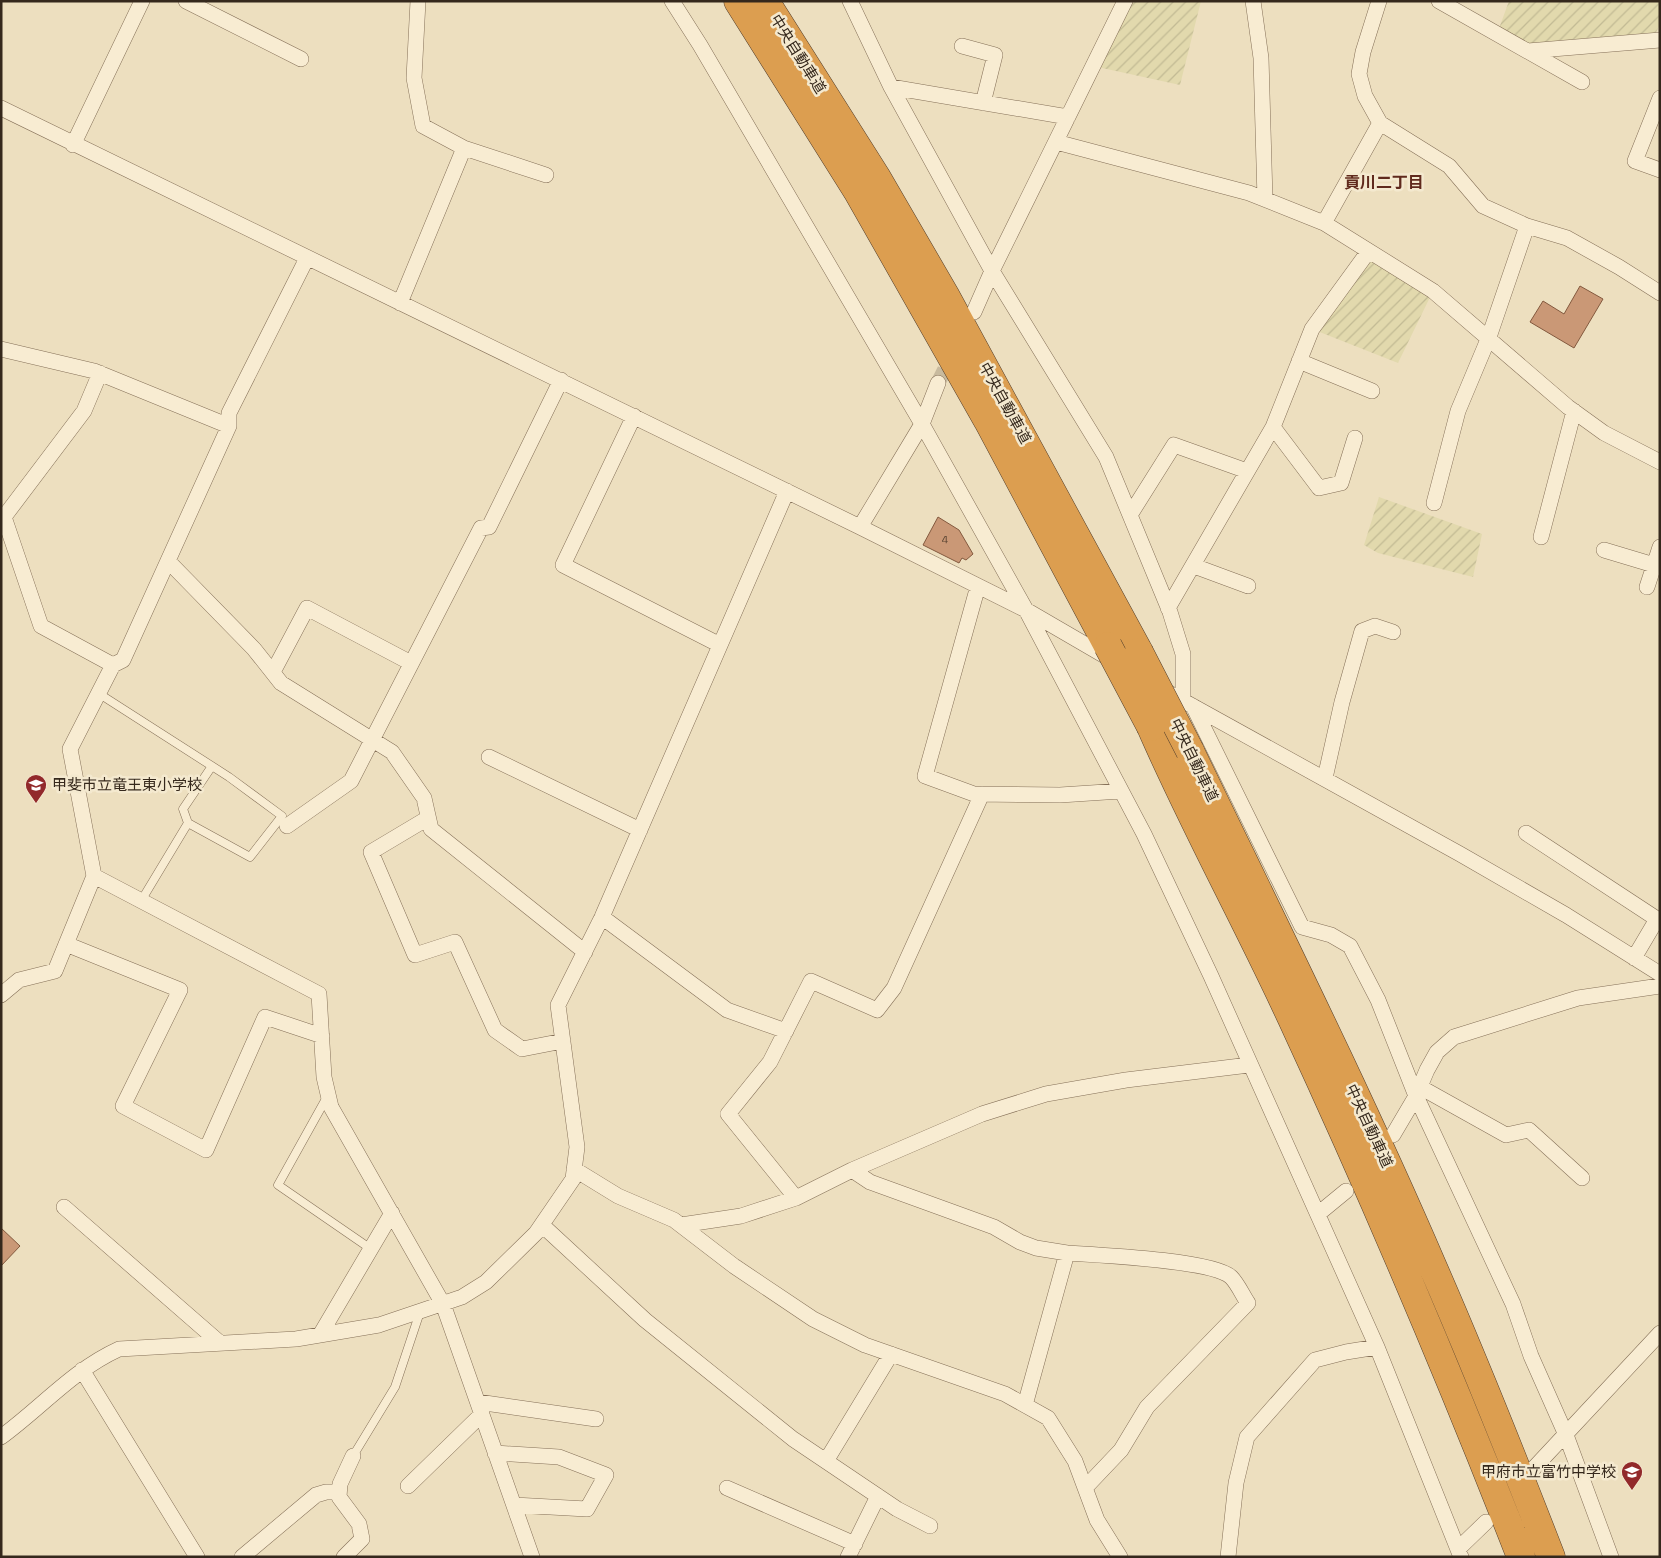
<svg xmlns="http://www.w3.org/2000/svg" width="1661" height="1558" viewBox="0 0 1661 1558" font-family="'Zilla Slab','Noto Sans JP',serif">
<defs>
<pattern id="farmland-furrows" width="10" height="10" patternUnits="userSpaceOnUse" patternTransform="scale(1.25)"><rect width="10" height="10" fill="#e2d9ad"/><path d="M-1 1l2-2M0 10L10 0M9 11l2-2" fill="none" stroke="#c2ba94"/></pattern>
</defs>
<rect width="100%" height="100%" fill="#eddfbf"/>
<path fill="url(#farmland-furrows)" d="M1125 1H1201L1180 85 1093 66Z
M1509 1H1660V24L1652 41 1528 51 1497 34Z
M1368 252 1433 291 1398 363 1312 329Z
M1379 497 1482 534 1473 577 1378 553 1364 545Z"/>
<path fill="#ca9876" stroke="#83593e" d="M1580 286 1603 299 1574 348 1530 322 1543 301 1564 314Z
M938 517 959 530 973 554 966 560 962 558 959 563 923 545Z
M1 1228 20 1246 1 1266Z"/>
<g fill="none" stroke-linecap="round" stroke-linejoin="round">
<path stroke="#c8ba9e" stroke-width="15" stroke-dasharray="15 8" stroke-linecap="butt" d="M938 383 953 353"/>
<g stroke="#857058" stroke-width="9">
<path id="lane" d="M98 693 229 777 282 816 250 857 188 823 141 901
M188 823 183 809 212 766
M327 1097 278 1185 371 1249
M353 1456 395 1387 420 1312"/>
</g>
<g stroke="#857058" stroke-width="16">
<path id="street" d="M186 1 301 59
M672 1 700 45 922 424 1026 610 1144 834 1211 976 1377 1347 1461 1557
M850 1 891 87 992 271 1106 457 1170 612 1183 654V701
M1253 1 1261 58 1265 199
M1379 1 1363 52 1359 74 1365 96 1380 123 1449 166 1483 206 1527 226 1567 238 1619 267 1660 293
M1439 1 1582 82
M962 46 995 55 983 103
M1528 51 1660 40
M891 87 1068 117
M1660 98 1635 161 1660 170
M1 108 860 527 1026 610 1112 660
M1056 142 1249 193 1324 223 1433 291 1568 407 1604 433 1660 462
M73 145 142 1
M464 148 546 175
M1324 223 1380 123
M400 303 464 148 423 126 414 78 418 1
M974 312 992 271 1125 1
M1 349 94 371 229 426
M1299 361 1372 391
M634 416 563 565 720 645
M1273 427 1319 488 1341 483 1355 438
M1434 503 1458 411 1489 337 1527 226
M1 514 4 517 84 411 100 373
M1130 515 1174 445 1247 471
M1 517H4L41 626 113 665 70 749 94 876 55 971 19 980 1 995
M860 527 922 424 938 383
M1541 537 1574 411
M1604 550 1654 565
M169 562 254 649 281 683 392 752 424 798 431 829 585 952
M1194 566 1248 586
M978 586 925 776 974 794 1060 795 1121 791
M1647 587 1660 547
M1168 608 1273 427 1312 329 1368 252
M113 665 123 660 229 426V413L307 258
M273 672 307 608 411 663
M1160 688 1460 854 1566 915 1660 974
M1193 706 1302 927 1331 935 1350 946 1378 1000 1416 1096 1513 1304 1531 1356 1566 1435 1611 1557
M489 757 640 830
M1325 778 1342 702 1362 631 1375 626 1393 632
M428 818 371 852 415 955 455 942 495 1030 522 1049 563 1041
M287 826 351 781 481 528 489 527 561 380
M1526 833 1657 919 1634 958
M94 876 319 994 324 1077 331 1107 443 1304 532 1557
M602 917 727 1010 786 1031
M66 944 180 990 123 1106 206 1150 265 1017 322 1036
M1420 1087 1506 1135 1529 1130 1582 1178
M1393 1135 1416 1096 1427 1070 1437 1052 1454 1037 1578 998 1660 986
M574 1169 618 1196 674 1220 734 1266 813 1319 865 1345 1005 1394 1048 1418 1075 1461 1097 1520 1120 1557
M852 1170 870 1182 994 1227 1020 1242 1036 1248 1067 1253
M796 1198 728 1114 770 1062 811 981 877 1010 894 988 982 794
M64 1207 220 1343
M1318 1214 1346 1191
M542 1225 645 1320 793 1439 897 1509 930 1526
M681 1225 741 1216 796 1198 852 1170 982 1114 1046 1094 1126 1080 1249 1065
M320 1335 392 1213
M82 1370 197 1557
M478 1402 596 1419
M1025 1405 1067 1253C1097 1255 1212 1260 1231 1277 1238 1284 1243 1296 1248 1303L1147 1407 1121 1450 1085 1488
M1 1437C42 1407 73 1370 119 1349L296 1339 379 1325 462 1297 486 1282 536 1233 573 1179 577 1147 558 1005 602 917 787 491
M495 1453 559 1457 606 1475 587 1509 514 1505
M826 1461 891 1354
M1534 1468 1660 1333
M408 1486 482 1414
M727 1488 855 1544
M1458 1549 1486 1522
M242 1557 316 1495 326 1492H339
M344 1557 362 1539 359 1524 339 1497 340 1484 353 1456
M848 1557 878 1496
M1228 1557 1236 1483 1247 1437 1315 1360 1346 1352 1377 1347"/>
</g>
<g stroke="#523e2c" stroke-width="29">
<path id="highway" d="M738 1 858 192 988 421 1108 646
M765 1 877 178 945 295 1139 652
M1151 727C1194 826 1247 921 1292 1019 1374 1196 1450 1375 1521 1557
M1190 751C1272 921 1357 1091 1432 1265 1474 1361 1513 1459 1551 1557"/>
</g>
<use href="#lane" stroke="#f8ecd2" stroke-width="8"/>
<use href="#street" stroke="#f8ecd2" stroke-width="15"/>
<use href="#highway" stroke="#dc9e50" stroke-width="28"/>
<g stroke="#523e2c" stroke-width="29" stroke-linecap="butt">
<path id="highway-bridge" d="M1108 646 1151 727
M1139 652 1190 751"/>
</g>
<use href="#highway-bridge" stroke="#dc9e50" stroke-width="28"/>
</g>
<defs>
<g id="school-pin" transform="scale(1.125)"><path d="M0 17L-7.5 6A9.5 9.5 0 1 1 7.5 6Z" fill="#92292b" stroke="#f4e9cf"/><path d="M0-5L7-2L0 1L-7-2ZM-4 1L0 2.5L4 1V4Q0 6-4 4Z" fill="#fff"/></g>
</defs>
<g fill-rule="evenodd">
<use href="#school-pin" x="36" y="785"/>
<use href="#school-pin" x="1632" y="1472"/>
</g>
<g text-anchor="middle" stroke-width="5" stroke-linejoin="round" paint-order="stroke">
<g font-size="12" fill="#5a4432">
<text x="945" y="542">4</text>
</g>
<g font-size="15" fill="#35281c" stroke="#f4e9cf">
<text transform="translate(798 54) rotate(58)" y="5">中央自動車道</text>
<text transform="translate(1005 403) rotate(61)" y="5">中央自動車道</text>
<text transform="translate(1194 760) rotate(64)" y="5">中央自動車道</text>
<text transform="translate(1369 1126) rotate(65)" y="5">中央自動車道</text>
</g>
<g font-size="15" fill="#35281c" stroke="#f4e9cf" text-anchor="start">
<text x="52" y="790">甲斐市立竜王東小学校</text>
<text x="1616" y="1477" text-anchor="end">甲府市立富竹中学校</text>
</g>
<g font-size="16" font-weight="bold" fill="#602a1d" stroke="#f4e9cf">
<text x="1384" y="188">貢川二丁目</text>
</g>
</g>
<rect width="1661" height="1558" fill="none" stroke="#35281c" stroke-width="5"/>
</svg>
